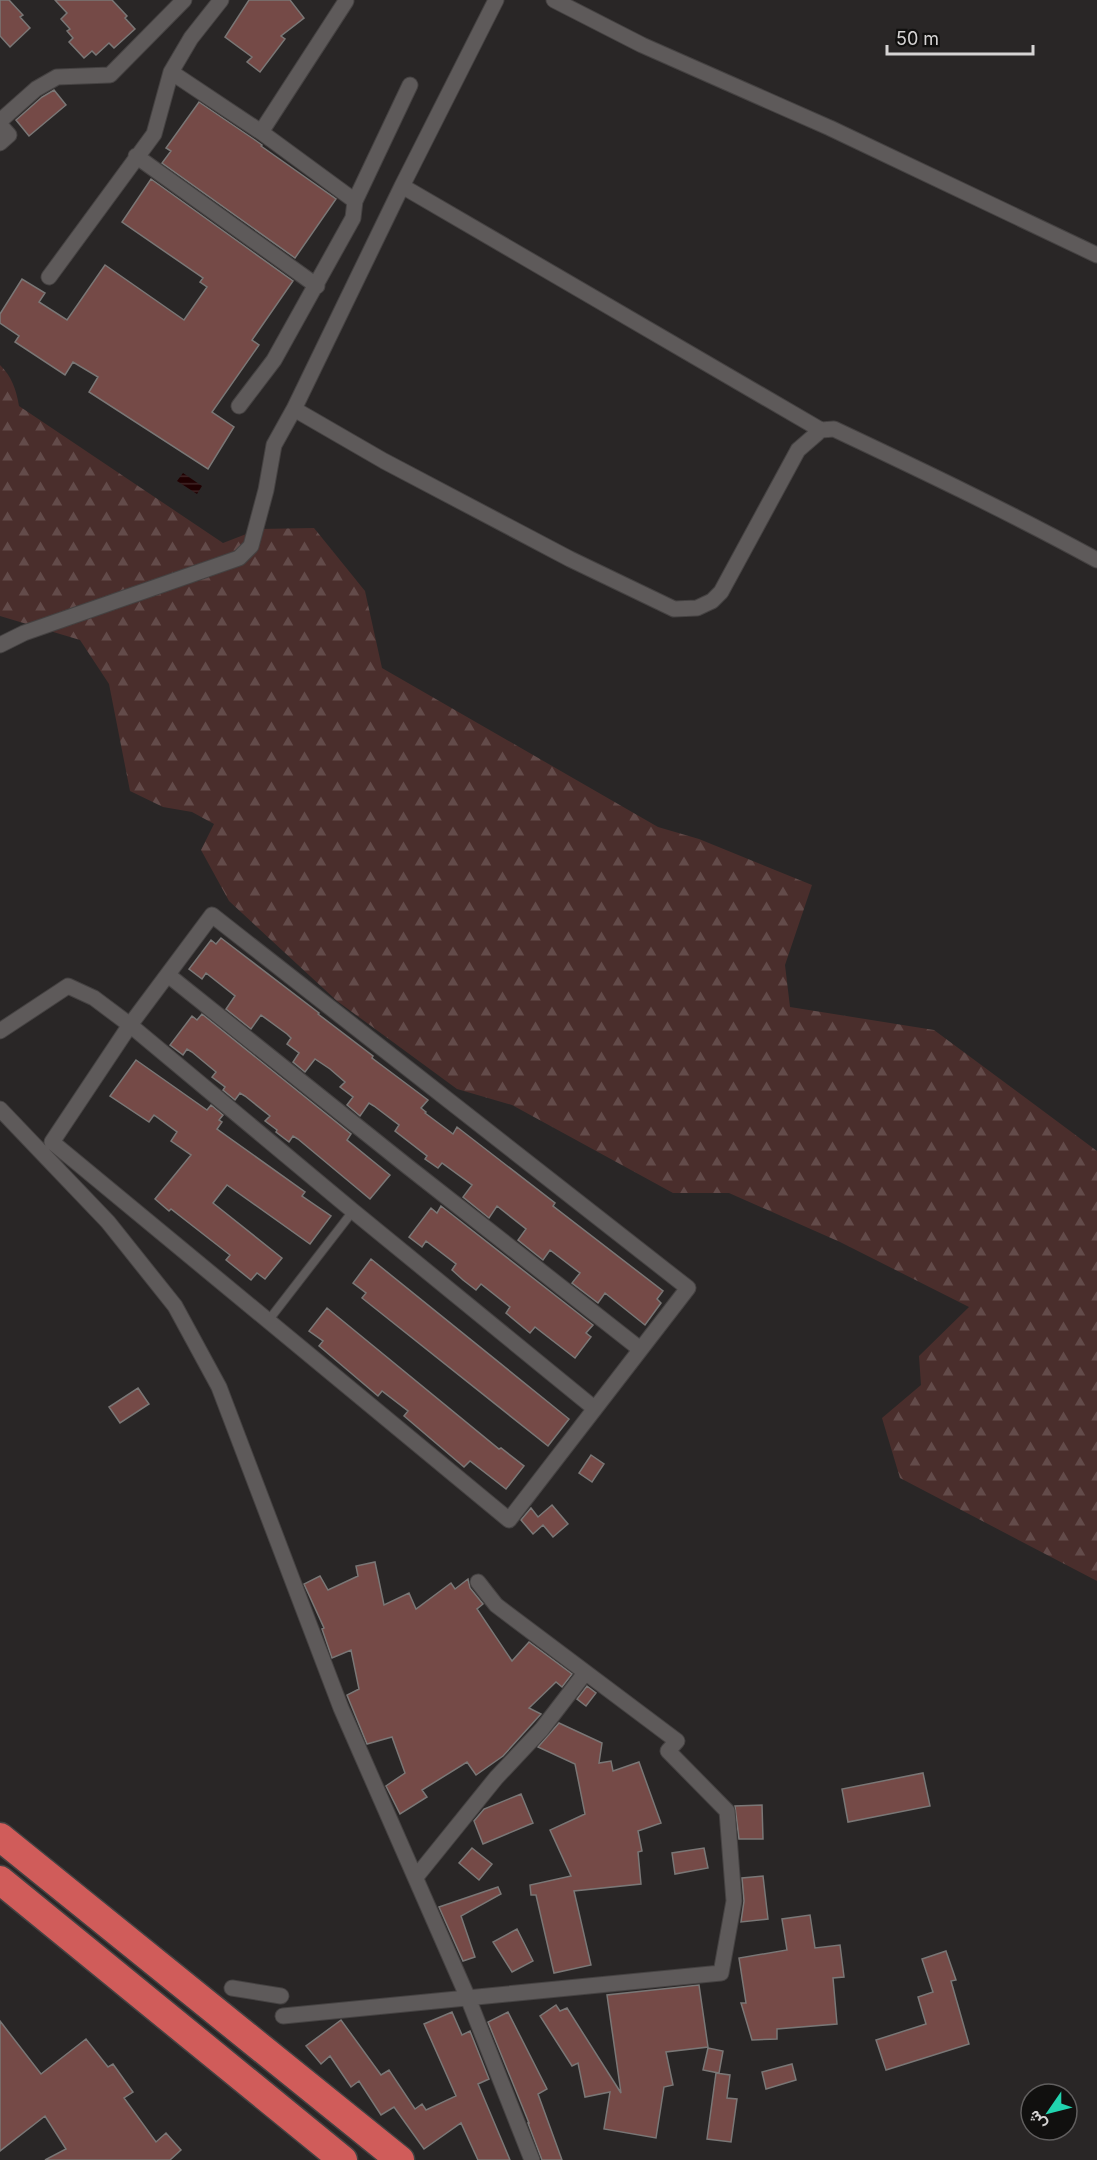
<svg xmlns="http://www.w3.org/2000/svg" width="1097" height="2160" viewBox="0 0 1097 2160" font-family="Inter,Vazirmatn,sans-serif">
<defs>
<pattern id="forest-firs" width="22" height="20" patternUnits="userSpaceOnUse" patternTransform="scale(1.5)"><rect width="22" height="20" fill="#4a2e2c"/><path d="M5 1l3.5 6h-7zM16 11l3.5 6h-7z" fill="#634b4a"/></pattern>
<pattern id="water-rules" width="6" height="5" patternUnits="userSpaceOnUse" patternTransform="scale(1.5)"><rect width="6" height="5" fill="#200102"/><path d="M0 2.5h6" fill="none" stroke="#402526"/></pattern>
</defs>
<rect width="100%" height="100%" fill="#292626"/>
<path fill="url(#forest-firs)" d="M0 365C12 377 16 389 19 406L223 543 259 529 314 528 365 591 382 668 658 827 699 839 812 885 785 965 790 1007 934 1030 1097 1151V1581L900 1478 882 1418 921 1385 919 1356 969 1307 840 1242 729 1193H673L512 1105 457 1089 337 1001 229 901 201 850 214 824 192 812 163 807 130 791 109 684 80 640 0 616Z"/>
<path fill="url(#water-rules)" d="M183 473 202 486 197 494 177 481Z"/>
<path fill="#754a47" stroke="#7a7776" stroke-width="1.5" d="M0 0H9L23 15 20 17 30 28 10 47 0 36Z
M55 0H112L127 16 125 18 135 29 114 48 109 43 96 55 92 51 84 58 69 42 73 38 67 31 70 29 61 19 67 13Z
M249 0H290L304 18 281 36 285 39 260 72 247 62 252 57 225 37Z
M54 90 66 105 29 136 16 120 42 97Z
M199 102 255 140 262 145 261 146 336 199 295 258 162 163 171 151 166 148Z
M151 179 293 281 252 340 259 345 212 412 234 427 208 469 89 392 98 377 73 362 65 375 15 342 19 336 0 323V314L22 279 45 293 39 302 67 320 105 265 184 320 207 287 200 282 203 278 122 222Z
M221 938 319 1013 318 1014 373 1056 372 1058 428 1100 421 1108 426 1112 425 1113 453 1134 457 1127 555 1203 553 1206 663 1291 657 1299 661 1303 645 1325 605 1293 598 1303 572 1283 580 1273 550 1250 543 1260 518 1240 526 1229 497 1206 489 1218 463 1197 472 1185 442 1163 438 1168 425 1159 427 1156 395 1131 399 1125 374 1106 369 1103 360 1116 347 1105 353 1097 340 1087 345 1082 330 1069 315 1059 305 1072 293 1062 299 1053 287 1044 291 1038 287 1034 261 1015 251 1029 226 1009 235 996 206 973 202 979 189 969 211 940 216 944Z
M202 1014 351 1134 347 1140 390 1175 370 1199 298 1139 293 1136 289 1142 276 1132 277 1130 265 1121 270 1116 245 1096 240 1093 235 1100 223 1090 225 1087 212 1077 216 1072 192 1052 187 1049 183 1055 170 1045 192 1016 197 1020Z
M136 1060 207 1110 211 1105 223 1115 219 1120 222 1122 217 1129 305 1192 302 1196 331 1216 310 1244 227 1185 213 1203 282 1258 265 1279 257 1273 251 1280 226 1260 230 1255 171 1209 169 1211 155 1199 191 1155 171 1141 177 1132 154 1115 149 1122 110 1096Z
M441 1206 593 1325 586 1333 591 1337 575 1358 535 1327 530 1333 506 1313 510 1307 481 1284 476 1290 463 1280 452 1270 456 1264 426 1241 422 1247 409 1237 431 1208 437 1213Z
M371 1259 569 1419 548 1446 362 1298 366 1293 353 1283Z
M327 1308 499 1449 501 1448 524 1466 506 1489 470 1461 464 1467 404 1416 408 1411 382 1391 378 1396 319 1346 323 1341 309 1331Z
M138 1388 149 1404 120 1423 109 1407Z
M591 1455 604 1464 592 1482 579 1473Z
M552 1505 568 1524 553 1537 543 1525 533 1534 521 1520 531 1508 538 1517Z
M375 1562 384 1605 409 1593 416 1609 451 1583 455 1589 468 1579 470 1588 483 1604 477 1609 512 1661 529 1642 572 1674 562 1687 556 1682 529 1708 541 1714 503 1756 476 1775 467 1762 422 1790 427 1797 400 1814 386 1786 405 1773 392 1737 367 1744 347 1695 359 1689 351 1650 332 1658 322 1629 324 1628 304 1584 320 1576 328 1590 358 1576 356 1566Z
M587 1686 596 1693 586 1706 577 1699Z
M559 1723 602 1743 599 1763 611 1761 613 1771 639 1762 661 1823 638 1831 642 1851 638 1852 641 1884 574 1891 591 1965 554 1973 536 1895H531L530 1885 571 1876 550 1830 585 1814 575 1764 538 1747Z
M923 1773 930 1806 848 1822 842 1789Z
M521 1794 533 1823 483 1844 474 1821 484 1809Z
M762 1805 763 1839H739L735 1806Z
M472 1848 492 1864 479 1880 459 1863Z
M704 1848 708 1868 675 1874 672 1853Z
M763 1876 768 1919 741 1922 744 1901 742 1878Z
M498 1887 501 1894 461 1916 475 1957 463 1961 439 1907Z
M810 1915 815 1948 840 1945 844 1977 833 1978 837 2024 777 2029V2039L752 2040 741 2003H746L739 1958 787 1950 782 1919Z
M517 1929 533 1961 512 1972 493 1942Z
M946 1951 956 1980 951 1981 969 2044 886 2070 876 2040 926 2024 918 1997 933 1992 922 1959Z
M699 1985 708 2047 666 2052 673 2085 664 2087 656 2138 604 2129 610 2092 585 2097 578 2063 572 2066 540 2016 556 2005 560 2011 567 2008 621 2093 607 1995Z
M452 2012 462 2035 470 2031 489 2079 478 2084 510 2160H478L461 2123 424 2149 394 2107 381 2115 359 2081 351 2087 330 2056 321 2064 306 2046 341 2020 381 2075 389 2070 415 2109 422 2104 426 2110 456 2096 424 2024Z
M508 2012 547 2089 538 2094 562 2160H542L528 2123H529L488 2022Z
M0 2021 41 2074 86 2039 108 2067 113 2064 133 2092 124 2098 156 2142 166 2133 181 2150 170 2160H45L66 2149 45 2116 0 2151Z
M708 2048 723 2051 719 2073 703 2070Z
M792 2064 796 2080 766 2089 762 2072Z
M716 2073 730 2075 727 2098 737 2099 731 2142 707 2139Z"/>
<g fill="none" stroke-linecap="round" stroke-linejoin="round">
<g stroke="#454242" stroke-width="10">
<path id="lane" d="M268 1321 353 1211"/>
</g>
<g stroke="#454242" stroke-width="17">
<path id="street" d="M496 0 402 186 821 430
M554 0 642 45 830 128 1097 255
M171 72 261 132 355 201
M0 121 36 89 57 77 110 75 184 0
M0 125 9 135 0 143
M261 132 346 1
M136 156 317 286
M49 277 154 134 171 72 191 38 221 0
M239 406 274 360 353 218 355 201 410 85
M294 409 402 186
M0 645 24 633 239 558 251 546 266 490 274 445 294 409 384 461 570 559 674 609 697 608 712 601 721 592 798 450 821 430 834 429C923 471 1011 513 1097 560
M168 975 407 1166 640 1349
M0 1031 68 986 94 998 130 1025 52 1142 509 1520 688 1288 212 915 130 1025 353 1211 594 1408
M0 1109 108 1222 175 1306 219 1387 341 1708 468 1998 532 2160
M416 1877 496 1778 542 1729 585 1673
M232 1988 281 1996
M283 2016 721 1973 734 1901 727 1811 668 1751 677 1741 496 1605 478 1582"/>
</g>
<g stroke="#454242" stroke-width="31">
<path id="highway" d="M0 1837 400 2160
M0 1880 343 2160"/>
</g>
<use href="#lane" stroke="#5e5a5a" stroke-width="8"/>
<use href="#street" stroke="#5e5a5a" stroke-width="15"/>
<use href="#highway" stroke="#d05c5a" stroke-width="28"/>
</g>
<g transform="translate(1049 2112) rotate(235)"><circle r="28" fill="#11100f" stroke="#605e5e" stroke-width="1.5"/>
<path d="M0-4.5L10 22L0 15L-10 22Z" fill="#21d5b0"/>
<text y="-9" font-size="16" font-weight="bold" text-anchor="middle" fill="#d6d4d4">ش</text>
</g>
<path d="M887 45v9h146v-9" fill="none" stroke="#d6d4d4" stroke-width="3"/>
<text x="896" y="45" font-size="18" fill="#d6d4d4" stroke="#11100f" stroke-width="4.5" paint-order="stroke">50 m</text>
</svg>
